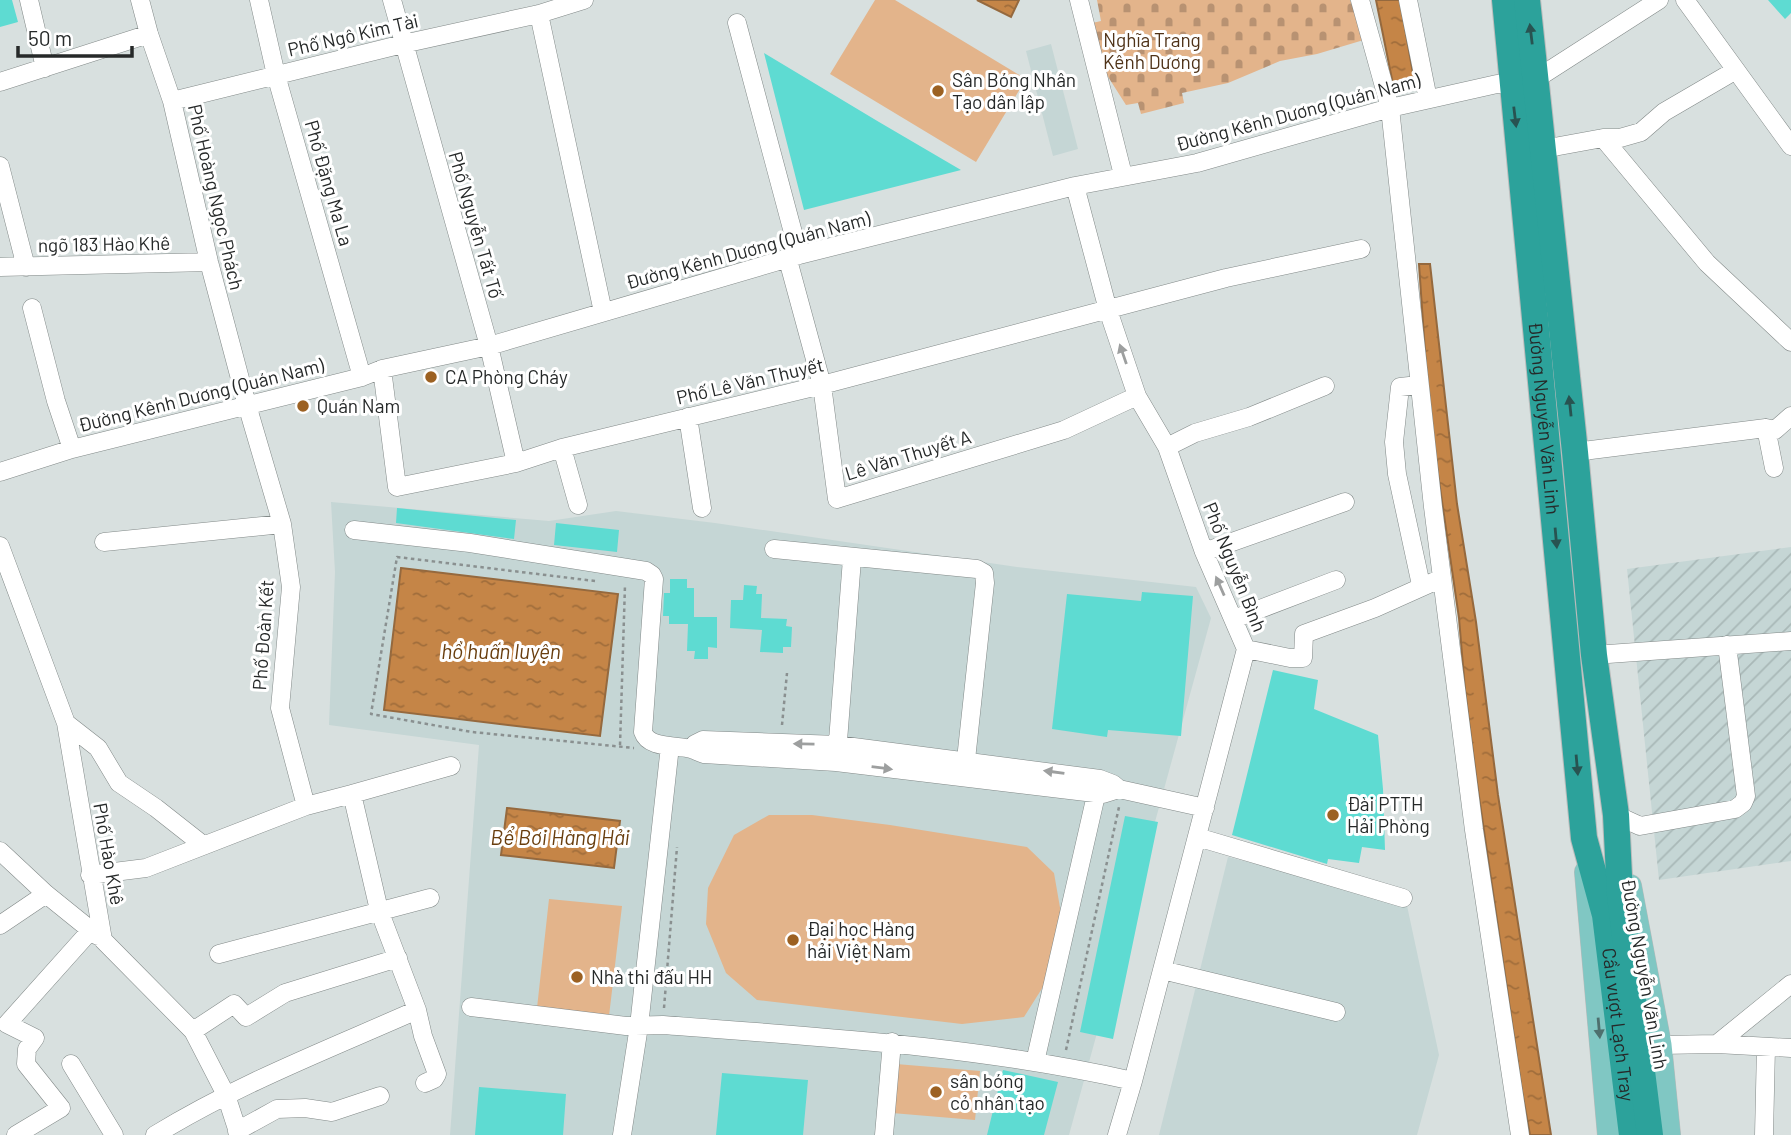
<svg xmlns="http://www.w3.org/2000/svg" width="1791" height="1135" viewBox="0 0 1791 1135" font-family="Barlow,sans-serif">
<defs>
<pattern id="industrial-furrows" width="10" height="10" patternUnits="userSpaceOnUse" patternTransform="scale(1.75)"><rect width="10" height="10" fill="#c5d6d5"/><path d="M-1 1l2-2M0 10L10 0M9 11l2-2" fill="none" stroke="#a9b8b7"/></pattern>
<pattern id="cemetery-stones" width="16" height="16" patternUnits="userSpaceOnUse" patternTransform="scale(1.75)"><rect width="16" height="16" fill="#e3b48b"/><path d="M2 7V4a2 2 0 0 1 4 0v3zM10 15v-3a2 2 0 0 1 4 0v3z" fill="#b89272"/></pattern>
<pattern id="water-ripples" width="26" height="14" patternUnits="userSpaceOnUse" patternTransform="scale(1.75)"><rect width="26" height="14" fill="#c58547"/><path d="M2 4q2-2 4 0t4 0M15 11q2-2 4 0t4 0" fill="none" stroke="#a06d3b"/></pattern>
</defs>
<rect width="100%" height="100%" fill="#d8e0df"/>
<path fill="#c5d6d5" d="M1051 44 1078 149 1053 156 1026 51Z
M331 502 549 521 616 511 715 523 1017 567 1196 587 1211 618 1069 1135H450L479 745 329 725 335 572Z
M1228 857 1406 901 1439 1055 1417 1135H1159Z"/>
<path fill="url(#industrial-furrows)" d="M1791 547V861L1659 880 1627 569Z"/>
<path fill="#e3b48b" d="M875 0H895L1026 79 976 162 830 74Z
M769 815H812L890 825 1027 847 1054 873 1062 919 1053 971 1024 1017 962 1024 757 1000 726 973 706 924 708 888 734 835Z
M549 899 622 906 609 1016 537 1008Z
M896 1064 980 1071 975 1120 892 1113Z"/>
<path fill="url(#cemetery-stones)" d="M1097 0H1350L1367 39 1317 54 1280 61 1228 83 1182 93 1184 103 1141 114 1138 103 1126 105 1098 61 1088 24 1101 21Z"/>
<path fill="url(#water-ripples)" stroke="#95693e" stroke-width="2" d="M977 0H1019L1011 17Z
M1376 0H1400L1414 79 1394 89Z
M1419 264H1430L1457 504 1476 622 1498 795 1551 1135H1530L1522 1091 1477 783 1465 690 1459 618 1438 474 1428 396Z
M401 568 618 594 600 736 384 710Z
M507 808 620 821 614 868 501 855Z"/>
<path fill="#5edbd2" d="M0 0H12L18 22 0 27Z
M1768 0H1791V13L1785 19Z
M764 53 879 122 961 170 804 210Z
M397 508 516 520 514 539 396 523Z
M556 523 619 530 617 552 554 545Z
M670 579H687V588H694V617H717V648L708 647V659H694L695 651H687L688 624H669V616H663L664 593H670Z
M744 585 757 586 756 594H762L761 618 787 619 786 626 792 627 791 647H783V653L760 652 762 630 730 628 731 600H743Z
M1142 592 1193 596 1181 736 1108 730 1107 737 1052 729 1067 594 1141 601Z
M1273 670 1318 680 1314 709 1378 735 1383 789 1385 850 1362 847 1359 863 1328 859 1327 864 1232 835Z
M1125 816 1158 822 1113 1039 1080 1032Z
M1003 1070 1058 1082 1044 1135H987Z
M722 1073 808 1080 803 1135H716Z
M479 1087 566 1094 563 1135H475Z"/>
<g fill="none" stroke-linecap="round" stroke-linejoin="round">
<g stroke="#828988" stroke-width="19">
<path id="minor" d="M29 0 45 68
M140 0 149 34 172 101 209 262 247 405 282 524 291 587 280 708 306 806 352 794 379 910 417 1010 423 1036 437 1074 434 1079 425 1083
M259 0 276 75 362 377
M392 0 489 346 516 463
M1079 0 1123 175
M1360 0 1390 108 1433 507 1474 830 1520 1135
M1408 0 1428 99
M1685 0 1791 146
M539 14 603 312
M737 23 799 255
M1536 79 1659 0
M0 82 149 34
M172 101 403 44 539 14 584 0
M1603 138 1707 263 1791 342
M1543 149 1603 138H1620L1641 132 1664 112 1736 70
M0 166 26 267
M1075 186 1108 310 1137 396 1167 447 1204 552 1246 649 1133 1081 1117 1135
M788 260 822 385 837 499 1064 430 1137 396
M0 267 209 262
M32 308 56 401 72 449
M382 369 397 487 516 463 562 448 822 385 1226 278 1361 249
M1419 385 1400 387 1394 442 1397 474 1421 585
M688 417 702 508
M1766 428 1774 468
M1167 447 1195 433 1249 417 1325 386
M562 448 578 505
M1575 452 1766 428 1775 430 1791 416
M0 472 72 449 362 377 382 369 489 346 799 255 1075 186 1197 163 1390 108 1497 84H1511
M354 530 470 543 646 571 652 575 654 579 643 732C649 750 679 744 694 750 697 751 700 753 704 754L836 762 1103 794 1119 789
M104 542 282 524
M0 546 66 723 103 940 193 1031 226 1095 239 1135
M774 549 977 569 984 573 985 583 965 769
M1204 552 1345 502
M1234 619 1336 580
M1246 649 1290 658H1303L1304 634 1375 608 1442 578
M1594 655 1791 641
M66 723 98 748 119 783 156 808 203 845
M694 750 695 744 703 740 838 745 1100 779 1113 784 1119 789 1205 808
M837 754 852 559
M352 794 451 766
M1616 815 1640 826 1735 809 1743 803 1746 796 1727 645
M1197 837 1403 898
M0 851 46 894 98 936
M90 875 146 868 306 806
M0 925 46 894
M219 954 430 898
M1162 970 1336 1012
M471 1007 626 1026 663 1025C820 1037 978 1046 1133 1081
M193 1031 234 1004 246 1017 285 993 398 958
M1717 1044 1791 1048
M1660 1045 1717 1044 1791 984
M1035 1062 1099 782
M71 1064 114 1135
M237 1131 277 1109 305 1108 332 1112 380 1096
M16 1135 61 1108 26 1064 27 1049 35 1038 7 1024 91 930
M155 1135C238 1084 329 1049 417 1010
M622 1135 639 1026 670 746
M884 1135 892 1042
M1764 1135 1766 1047"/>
</g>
<g stroke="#babbbb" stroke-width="24">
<path id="major" d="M1586 872 1609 1135
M1630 886 1660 1045 1669 1135"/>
</g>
<g stroke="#babbbb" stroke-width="28">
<g id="highway">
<path id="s1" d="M1505 0 1584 838 1605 915 1632 1135"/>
<path d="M1527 0 1575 452 1594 655 1616 815 1620 896 1650 1135"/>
</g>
</g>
<path stroke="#8a9090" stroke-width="2.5" stroke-dasharray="3.5 3.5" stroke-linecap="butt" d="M595 581 397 557 371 714 472 732 634 748
M782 725 787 673
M620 745 625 585
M664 1008 677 847
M1066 1050 1119 807"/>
<use href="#minor" stroke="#fff" stroke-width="18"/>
<use href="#major" stroke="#80c7c3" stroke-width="23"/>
<use href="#highway" stroke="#2ca29b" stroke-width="26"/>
</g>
<defs><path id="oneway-solid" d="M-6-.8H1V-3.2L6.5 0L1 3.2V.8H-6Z" transform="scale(1.75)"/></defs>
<g fill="#285351">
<use href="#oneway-solid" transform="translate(1531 34) rotate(-97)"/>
<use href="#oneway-solid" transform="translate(1515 117) rotate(83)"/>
<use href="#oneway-solid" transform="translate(1570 406) rotate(-96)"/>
<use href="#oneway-solid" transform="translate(1556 538) rotate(85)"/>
<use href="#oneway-solid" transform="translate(1577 765) rotate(85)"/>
</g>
<g fill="#9d9f9f">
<use href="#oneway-solid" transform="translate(1123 354) rotate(-109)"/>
<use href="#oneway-solid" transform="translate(1220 586) rotate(-114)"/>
<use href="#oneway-solid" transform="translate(804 744) rotate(-179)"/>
<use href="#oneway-solid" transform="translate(882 768) rotate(7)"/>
<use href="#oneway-solid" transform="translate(1054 772) rotate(-172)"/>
</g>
<use fill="#4e706e" href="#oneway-solid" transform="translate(1599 1028) rotate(85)"/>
<g fill="#9c6122" stroke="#fff" stroke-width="2.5">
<circle cx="938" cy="91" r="7"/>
<circle cx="431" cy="377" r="7"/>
<circle cx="303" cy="406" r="7"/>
<circle cx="1333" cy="815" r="7"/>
<circle cx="793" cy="940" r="7"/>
<circle cx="577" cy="977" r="7"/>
<circle cx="936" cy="1092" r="7"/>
</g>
<g text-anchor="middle" stroke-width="6" stroke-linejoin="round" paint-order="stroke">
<g font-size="19" fill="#262929" stroke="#fff">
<text transform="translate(353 35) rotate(-13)" y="7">Phố Ngô Kim Tài</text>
<text transform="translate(1298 112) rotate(-15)" y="7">Đường Kênh Dương (Quán Nam)</text>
<text transform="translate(329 183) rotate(74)" y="7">Phố Đặng Ma La</text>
<text transform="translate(216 197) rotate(77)" y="7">Phố Hoàng Ngọc Phách</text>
<text transform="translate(476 225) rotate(74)" y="7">Phố Nguyễn Tất Tố</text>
<text transform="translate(104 244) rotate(-1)" y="7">ngõ 183 Hào Khê</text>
<text transform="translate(748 250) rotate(-15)" y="7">Đường Kênh Dương (Quán Nam)</text>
<text transform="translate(750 381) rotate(-13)" y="7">Phố Lê Văn Thuyết</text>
<text transform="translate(201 395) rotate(-14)" y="7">Đường Kênh Dương (Quán Nam)</text>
<text dy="7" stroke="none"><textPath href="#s1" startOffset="420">Đường Nguyễn Văn Linh</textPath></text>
<text transform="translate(908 455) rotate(-17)" y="7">Lê Văn Thuyết A</text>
<text transform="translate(1235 567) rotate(68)" y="7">Phố Nguyễn Bình</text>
<text transform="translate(263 635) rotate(-86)" y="7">Phố Đoàn Kết</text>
<text transform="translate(109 854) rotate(80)" y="7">Phố Hào Khê</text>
<text transform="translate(1645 974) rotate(80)" y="7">Đường Nguyễn Văn Linh</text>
<text dy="7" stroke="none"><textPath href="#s1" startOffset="1032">Cầu vượt Lạch Tray</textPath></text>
</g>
<g font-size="19" fill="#4f3319" stroke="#fff">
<text x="1152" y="47">Nghĩa Trang<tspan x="1152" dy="22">Kênh Dương</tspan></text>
</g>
<g font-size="19" fill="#262929" stroke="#fff" text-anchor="start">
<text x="952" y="87">Sân Bóng Nhân<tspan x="952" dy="22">Tạo dân lập</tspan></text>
<text x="445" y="384">CA Phòng Cháy</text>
<text x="317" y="413">Quán Nam</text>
<text x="1347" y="811">Đài PTTH<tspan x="1347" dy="22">Hải Phòng</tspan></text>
<text x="807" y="936">Đại học Hàng<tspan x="807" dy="22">hải Việt Nam</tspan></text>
<text x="591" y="984">Nhà thi đấu HH</text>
<text x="950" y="1088">sân bóng<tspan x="950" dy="22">cỏ nhân tạo</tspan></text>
</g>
<g font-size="21" font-style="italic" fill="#693e0e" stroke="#fff">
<text x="501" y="659">hồ huấn luyện</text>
<text x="560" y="845">Bể Bơi Hàng Hải</text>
</g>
</g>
<path d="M18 46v10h114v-10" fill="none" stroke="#262929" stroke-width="3.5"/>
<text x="28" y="46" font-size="21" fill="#262929" stroke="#ffffff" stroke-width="5" paint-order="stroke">50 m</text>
</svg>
